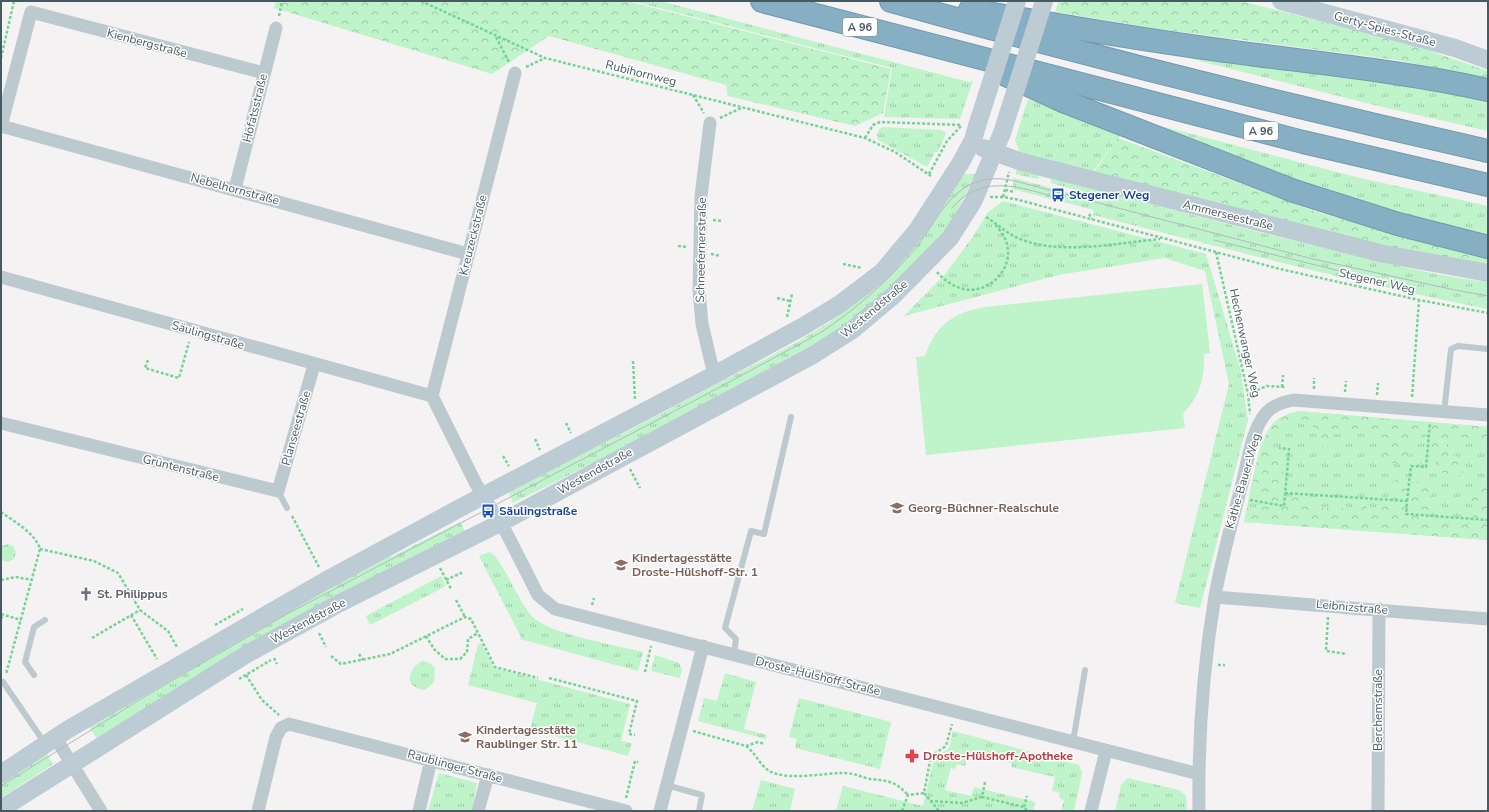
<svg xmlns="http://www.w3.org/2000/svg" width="1489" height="812" viewBox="0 0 1489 812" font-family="'Nunito Sans',sans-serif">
<defs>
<pattern id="grass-tufts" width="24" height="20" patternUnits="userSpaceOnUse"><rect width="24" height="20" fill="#bff3ca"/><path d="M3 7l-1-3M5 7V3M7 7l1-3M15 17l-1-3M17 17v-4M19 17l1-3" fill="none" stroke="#9dc8a7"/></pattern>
<pattern id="forest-crowns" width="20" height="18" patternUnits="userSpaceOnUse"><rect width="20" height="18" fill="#bff3ca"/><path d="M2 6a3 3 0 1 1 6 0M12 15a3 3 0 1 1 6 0" fill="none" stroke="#9dc8a7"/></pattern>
</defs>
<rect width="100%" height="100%" fill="#f4f2f2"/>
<path fill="url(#grass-tufts)" d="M632 1H660L969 82 973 80 960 119 884 117 892 68Z
M1168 53 1438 88 1488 98V131L1378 106Z
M1028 99 1122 133 1091 174 1020 153 1015 140Z
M883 127 942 130 946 133 938 152H935L927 167 878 140 877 135 879 129Z
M1165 127 1360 178 1488 206V239L1327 193 1163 130Z
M1017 169C1120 196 1224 224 1328 249 1381 261 1434 276 1488 282V309C1355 283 1224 248 1093 215L1094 210 1012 189 1014 178 1098 200 1099 196 1051 183V179L1039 176 1038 179 1015 174Z
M961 174H976L953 218 943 232 904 277 848 325 588 468 587 466 513 503 508 490 626 432 797 342 828 323 843 312Z
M1003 201 1206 254 1240 368 1248 420 1200 608 1175 603 1229 384 1205 271 1165 258 1058 275 904 316 946 273 972 238 988 212Z
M1298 411 1488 427V540L1244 522C1249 499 1258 442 1271 426 1277 417 1288 414 1298 411Z
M460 522 466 533 97 739 87 724 259 626 390 555 391 557Z
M8 544 14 547 16 553 14 559 8 562 1 560V546Z
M489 552C502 556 519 606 535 619 555 635 616 645 643 652L638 671 520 639 521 637 479 556Z
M441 576 446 586 370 625 366 616Z
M481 643 494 668 630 704 621 741 632 743 628 756 530 729 537 703 468 685 478 645Z
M655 655 679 663 682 669 680 678 651 671Z
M422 661 430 663 435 668 434 682 425 690C404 687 406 671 422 661Z
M725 673 756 682 744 729 767 735 766 739 698 721 704 698 717 701Z
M799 698 891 722 880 769 795 748 797 739 789 737Z
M953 731 1079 765 1082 773 1074 811H1061L1064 800 1059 798 1060 793 1052 791 1055 777 1011 767 1012 763 969 753 965 766 957 764 955 769 951 768 945 790 971 796 974 787 1035 802 1033 811H836L843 786 923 806 934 758 949 748Z
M46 752 53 764 1 798V782Z
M439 773 477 783 472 811H428Z
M1128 778 1179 790 1186 796 1187 811H1115L1121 785Z
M761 780 795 789 790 811H752Z"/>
<path fill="url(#forest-crowns)" d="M276 1H627L891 69 883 113 855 126 728 96 726 85 549 36 492 74 274 8Z
M1059 1H1240L1401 41 1488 71V79L1397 60 1159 29 1055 12Z
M1118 138 1317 212 1436 245 1488 256V267L1388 248 1094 172Z
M1298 411 1488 427V441L1486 443 1478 444 1464 437 1446 444 1449 454 1463 458V472L1458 477C1438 477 1442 468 1430 456L1431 445 1425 441 1416 440 1410 446 1409 458 1404 465C1374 463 1389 451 1376 435 1373 432 1367 428 1363 426L1351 434H1334L1330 446 1324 448C1318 440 1318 432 1311 424H1298L1271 437 1269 449C1274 453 1280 455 1284 460L1281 496 1307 498 1310 505 1321 508H1331V503L1336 501 1342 503 1343 509 1357 510 1359 503 1366 504 1367 511H1381L1384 504 1391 501 1392 482 1402 477C1411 487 1419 480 1430 480L1432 486 1426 521 1448 525 1471 524 1473 522 1471 491 1473 485 1487 483 1488 540 1244 522 1247 508H1260L1264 505 1251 492C1259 457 1257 422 1298 411Z"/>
<path fill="#bff3ca" d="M1202 284 1210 353 1204 354C1205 378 1200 395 1183 414L1185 428 926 455 916 357 925 356C936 325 952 313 985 307Z"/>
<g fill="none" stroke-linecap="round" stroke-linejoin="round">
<g stroke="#729aaf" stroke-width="24">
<path id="motorway" d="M762 1 1303 142 1488 185
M891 1C1089 56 1288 106 1488 151
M970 10C1050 24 1131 38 1212 49 1304 62 1398 70 1488 90
M1006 75 1063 101 1294 191 1398 224 1488 247"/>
</g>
<path stroke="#75d494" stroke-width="2.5" stroke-dasharray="3 2" stroke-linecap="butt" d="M421 1 545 58 865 138 895 152 931 176
M279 16 282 1
M496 37 509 62
M1 58 14 1
M526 67 545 58
M693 95 704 113
M720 118 741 108
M865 138 873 125 880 122 961 125
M929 174 947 141 961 126
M1005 190 1015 192
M990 197H1003L1015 199 1280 269 1419 300 1488 313
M1003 197 1009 172
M1089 214 1092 219
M986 217C996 223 1004 231 1014 236 1053 257 1117 243 1160 239
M713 220 723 221
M678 246 687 247
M1216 252 1248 394 1250 414
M711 254 721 256
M843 264 862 268
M937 272C943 279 951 285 960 288 987 297 1016 269 1006 241 1004 235 998 228 994 223
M777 298 790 301
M787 317 792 294
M148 360 145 368 179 378 189 342
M633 361 635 400
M1282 387 1283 375
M1314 389V378
M1345 392 1346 381
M1248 394 1267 386 1286 387
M1377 395 1378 383
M1412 397 1419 300
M566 423 571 433
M535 439 540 450
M503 456 509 466
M630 469 640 488
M1285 493 1407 501 1406 514 1488 520
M1250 500 1284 506 1289 449 1279 448
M1407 501 1411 466 1426 467 1430 423
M1 512C15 522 35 533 40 549L6 674
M292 516 319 567
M40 549 94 561 118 573 140 610 168 631 177 647
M440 568 451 589
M1 580 16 577 32 580
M446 580 461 573V575
M456 600 465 617
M592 605 594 598
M1 614 21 620
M131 615 157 659
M1328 617 1326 651 1347 654
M1 619 3 615
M215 625 243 609
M319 633 326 647
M426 636 434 649 445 659H460L467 652 468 639 478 633
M92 638 140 610
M359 654 363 660
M331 656 341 664 390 654 465 617 471 619 495 667 538 678
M274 658 277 664
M1218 665H1225
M645 672 651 646
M246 675 262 700 279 715
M549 678 637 701 629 734 635 735
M239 679 271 660
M693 731 746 746 758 742 765 744
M746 746C757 754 761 769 774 773 793 780 823 773 844 773 854 773 861 777 870 779 873 780 877 779 880 780 892 781 900 786 908 795
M985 782 982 797 1024 807 1027 811
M924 793 939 811
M626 798 635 761 638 762
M930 801 962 803 982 797
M1024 807 1027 796
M902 811 908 795 924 793 931 756 946 746 952 724"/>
<path stroke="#bccacf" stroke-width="6" d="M1444 412 1451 349 1458 346 1488 349
M278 491 287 508
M734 654 736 639 725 628 751 531 764 534 791 417
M34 675 25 662 34 627 45 620
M3 682 44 742
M1073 742 1085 670
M666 785 702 795 699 811"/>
<path stroke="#bccacf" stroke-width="13" d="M710 123 701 196 699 291 702 324 714 375
M1 126 468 254
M1 126 31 12 264 73
M235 189 276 28
M1 277 432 396 476 484 506 532 538 595 555 609 1199 774
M432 396 515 73
M1 423 278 491 314 365
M1215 597 1488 619
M55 737 101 811
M258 811 276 737 281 728 289 724 626 811
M419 811 431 760
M478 811 488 775
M660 811 703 646
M1091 811 1106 751
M1199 811C1198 739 1203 667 1215 596 1222 558 1232 521 1242 484 1248 461 1251 431 1266 413 1273 405 1283 402 1293 400L1488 415
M1378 811 1379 609"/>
<path stroke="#bdccd4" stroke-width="18" d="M1281 1 1455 48 1488 60
M983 148 1022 162 1384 254 1488 273
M1 774 67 730 325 581 460 508 714 375 802 327 840 304 882 272 918 229 960 164 973 140 977 126
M1 809 247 654 336 605 500 523 813 355 851 331 894 295 950 238 973 202 1002 133"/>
<use href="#motorway" stroke="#87afc3" stroke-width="22"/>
<path stroke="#b4b9bd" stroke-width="1" d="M952 208C984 171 1023 189 1063 199
M1214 240 1340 271
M1 786 149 694 287 614 707 394 820 333C856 309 888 281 916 248 931 229 943 202 964 188 978 179 994 177 1011 180L1313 259 1455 290 1488 296"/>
<path stroke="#bdccd4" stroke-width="18" d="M977 126 1017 1
M1002 133 1044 1"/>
</g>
<defs>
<g id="bus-bare" transform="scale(1.08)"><path d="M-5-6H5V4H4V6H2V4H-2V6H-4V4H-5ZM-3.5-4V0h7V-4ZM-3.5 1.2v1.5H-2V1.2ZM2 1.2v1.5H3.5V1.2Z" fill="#1a4fb4" stroke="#fff" stroke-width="2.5" paint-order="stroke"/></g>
<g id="school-bare" transform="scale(1.08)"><path d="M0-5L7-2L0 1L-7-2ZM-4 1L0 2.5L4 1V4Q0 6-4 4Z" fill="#8d6e63" stroke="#fff" stroke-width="2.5" paint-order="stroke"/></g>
<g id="church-bare" transform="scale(1.08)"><path d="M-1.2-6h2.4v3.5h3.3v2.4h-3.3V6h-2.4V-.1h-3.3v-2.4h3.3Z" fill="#6b7280" stroke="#fff" stroke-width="2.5" paint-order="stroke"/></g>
<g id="pharmacy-bare" transform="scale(1.08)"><path d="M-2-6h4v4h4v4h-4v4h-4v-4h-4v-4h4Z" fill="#e0444e" stroke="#fff" stroke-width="2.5" paint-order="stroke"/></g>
</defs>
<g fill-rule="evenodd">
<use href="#bus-bare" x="1058" y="195"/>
<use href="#school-bare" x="897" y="508"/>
<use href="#bus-bare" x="488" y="511"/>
<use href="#school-bare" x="621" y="565"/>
<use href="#church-bare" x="86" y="594"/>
<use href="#school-bare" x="465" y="737"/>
<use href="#pharmacy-bare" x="912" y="756"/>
</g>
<g text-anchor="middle" stroke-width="3" stroke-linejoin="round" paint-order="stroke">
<g fill="#fff" stroke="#7f8c90" stroke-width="1">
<rect x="843" y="18" width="34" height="18" rx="3"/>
<rect x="1244" y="122" width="34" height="18" rx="3"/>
</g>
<g font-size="11" font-weight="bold" fill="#485a61">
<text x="860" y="31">A 96</text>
<text x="1261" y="135">A 96</text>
</g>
<g font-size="12" fill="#485a61" stroke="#fff">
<text transform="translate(1385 29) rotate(15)" y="4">Gerty-Spies-Straße</text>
<text transform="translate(147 43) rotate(15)" y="4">Kienbergstraße</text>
<text transform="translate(641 73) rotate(14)" y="4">Rubihornweg</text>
<text transform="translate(255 108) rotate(-76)" y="4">Höfatsstraße</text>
<text transform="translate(235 189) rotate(15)" y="4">Nebelhornstraße</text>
<text transform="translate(1228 215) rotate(14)" y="4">Ammerseestraße</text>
<text transform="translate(473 235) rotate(-76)" y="4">Kreuzeckstraße</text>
<text transform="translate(701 250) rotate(-89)" y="4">Schneefernerstraße</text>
<text transform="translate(1377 281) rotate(13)" y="4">Stegener Weg</text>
<text transform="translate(874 309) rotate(-40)" y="4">Westendstraße</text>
<text transform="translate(208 335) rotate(16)" y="4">Säulingstraße</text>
<text transform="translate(1245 343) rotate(78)" y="4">Hechenwanger Weg</text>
<text transform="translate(296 428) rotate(-74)" y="4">Planseestraße</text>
<text transform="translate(181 468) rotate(14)" y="4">Grüntenstraße</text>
<text transform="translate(595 471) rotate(-29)" y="4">Westendstraße</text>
<text transform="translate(1243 481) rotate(-74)" y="4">Käthe-Bauer-Weg</text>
<text transform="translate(1352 607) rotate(5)" y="4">Leibnizstraße</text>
<text transform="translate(308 621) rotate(-28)" y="4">Westendstraße</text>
<text transform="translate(818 676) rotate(14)" y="4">Droste-Hülshoff-Straße</text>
<text transform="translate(1378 710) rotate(-90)" y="4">Berchemstraße</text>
<text transform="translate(455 766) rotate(15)" y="4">Raublinger Straße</text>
</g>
<g font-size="12" font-weight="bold" fill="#164399" stroke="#fff" text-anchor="start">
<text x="1069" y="199">Stegener Weg</text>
<text x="499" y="515">Säulingstraße</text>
</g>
<g font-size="12" font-weight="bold" fill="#785e54" stroke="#fff" text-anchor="start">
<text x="908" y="512">Georg-Büchner-Realschule</text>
<text x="632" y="562">Kindertagesstätte<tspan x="632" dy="14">Droste-Hülshoff-Str. 1</tspan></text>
<text x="476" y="734">Kindertagesstätte<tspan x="476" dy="14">Raublinger Str. 11</tspan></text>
</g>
<g font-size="12" font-weight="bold" fill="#5b616d" stroke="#fff" text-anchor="start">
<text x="97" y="598">St. Philippus</text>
</g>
<g font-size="12" font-weight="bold" fill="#be3a42" stroke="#fff" text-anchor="start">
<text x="923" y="760">Droste-Hülshoff-Apotheke</text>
</g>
</g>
<rect width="1489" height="812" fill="none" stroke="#485a61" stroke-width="4"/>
</svg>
